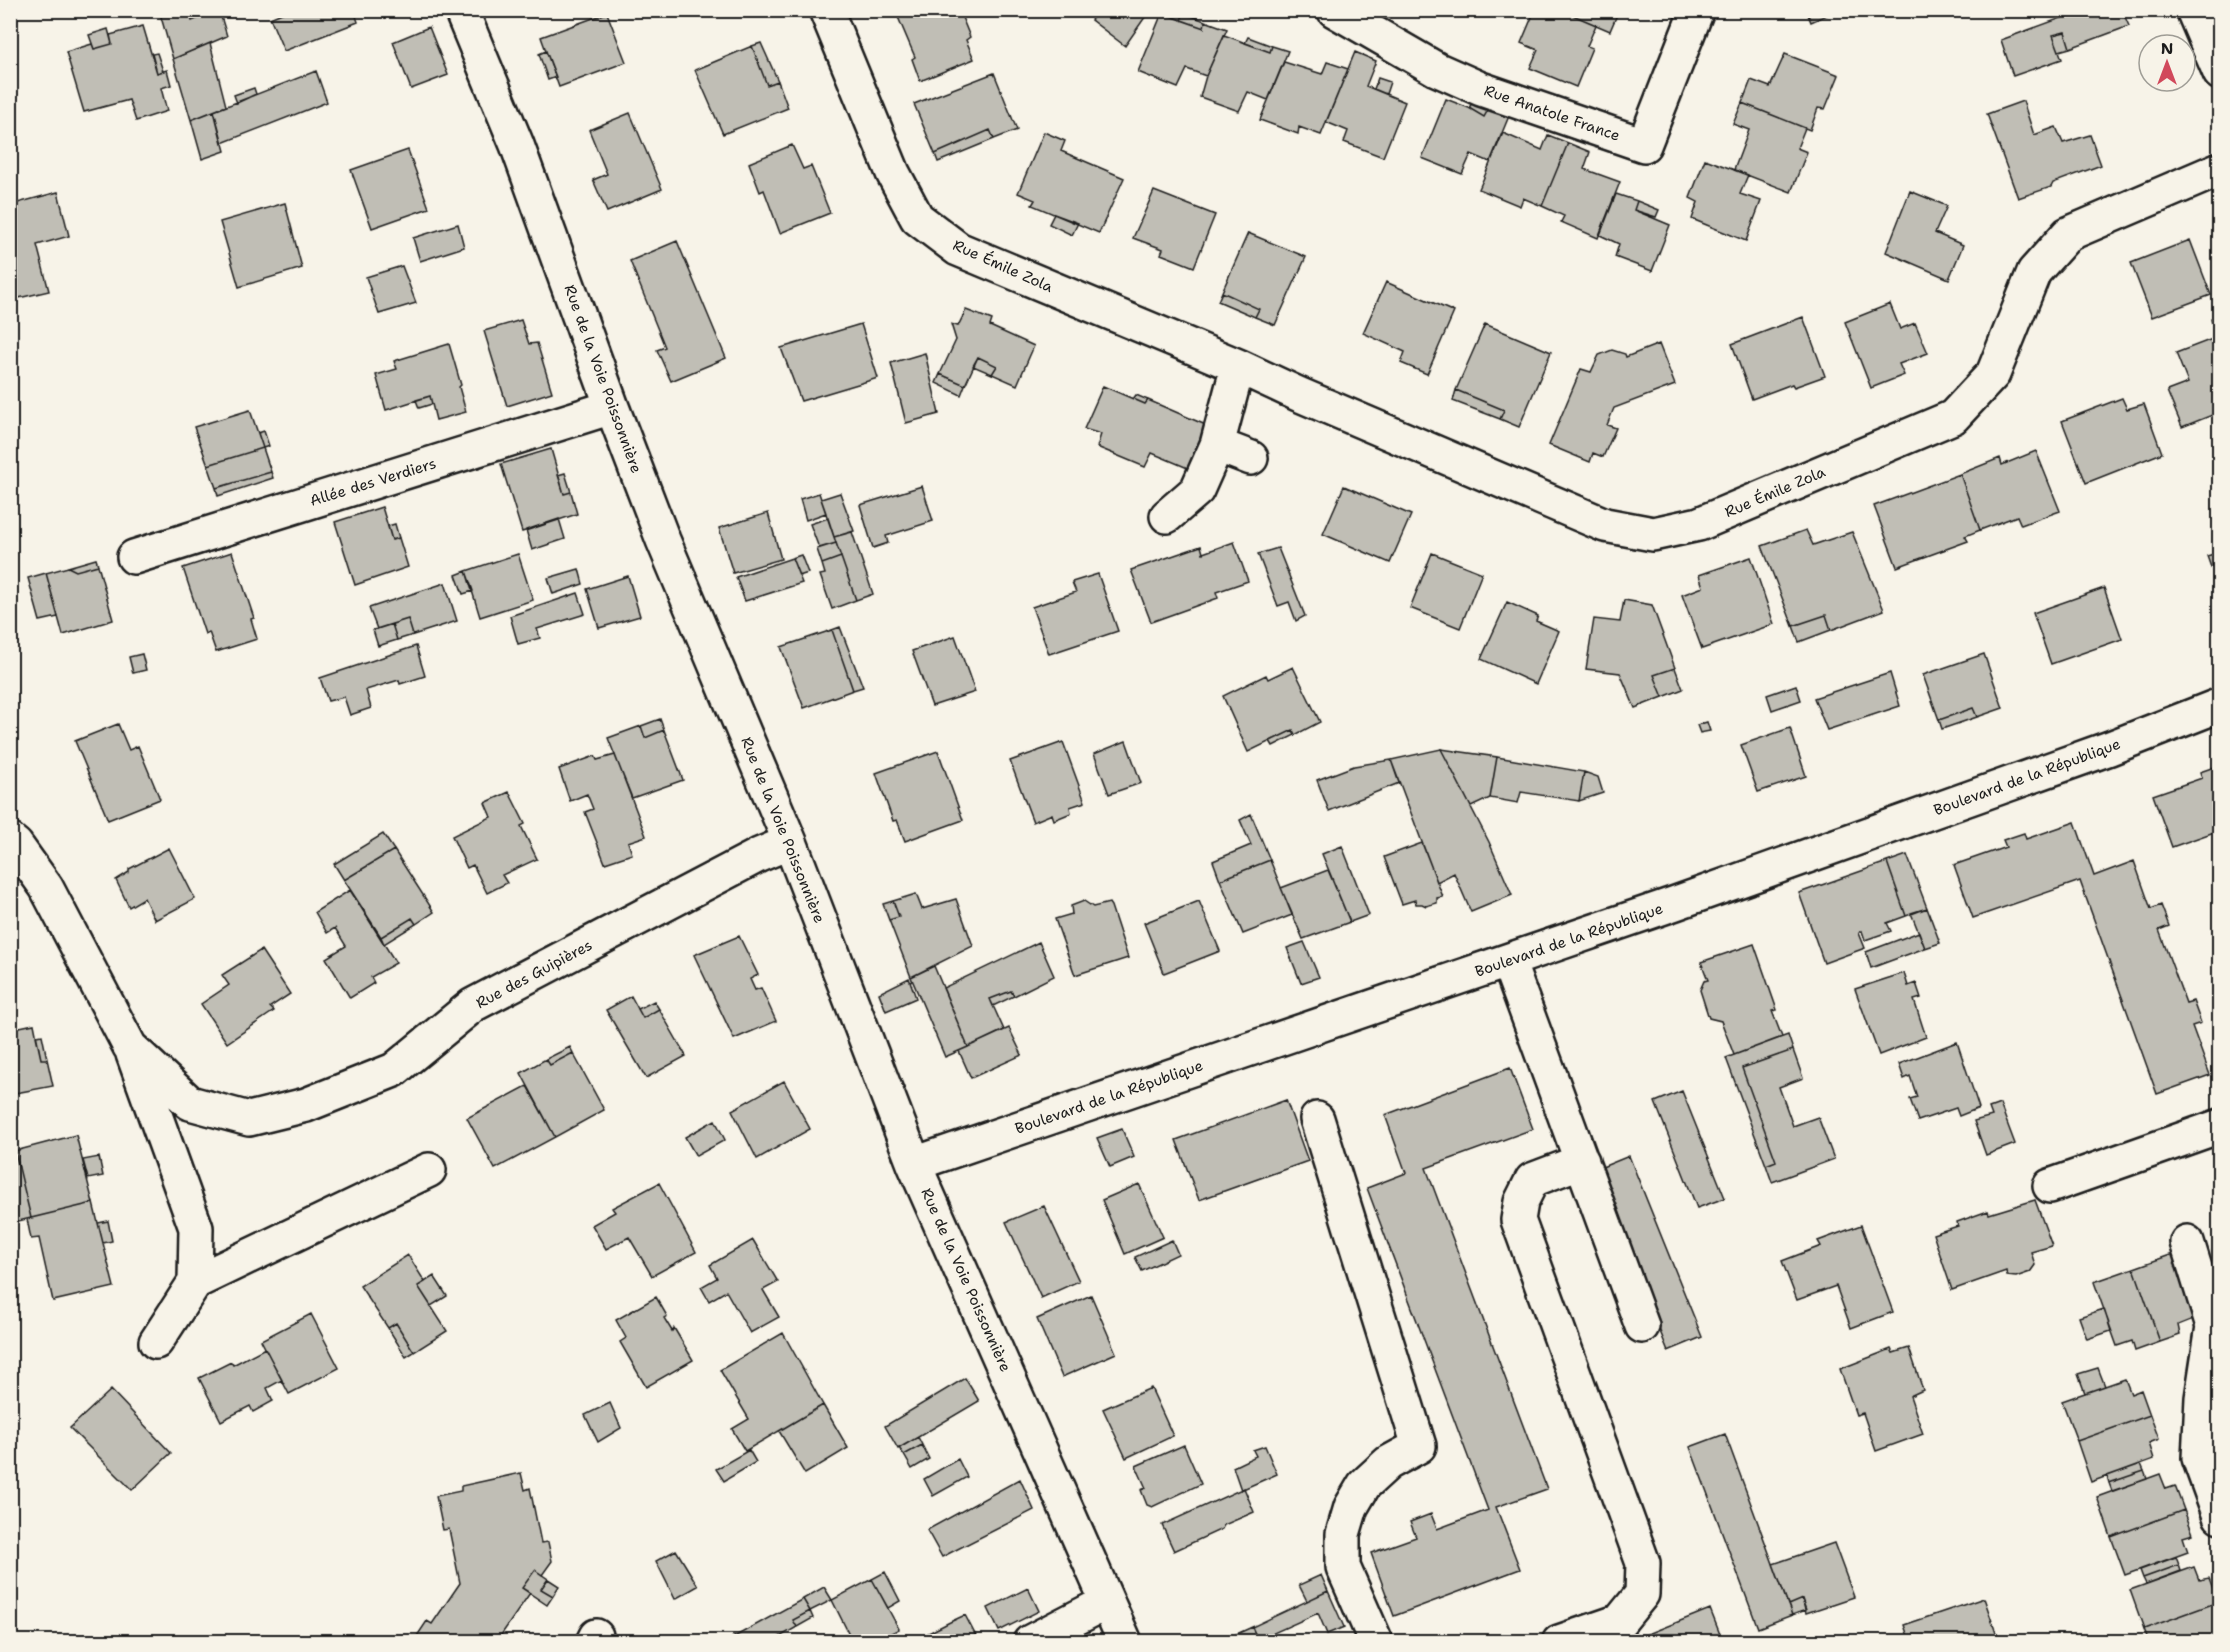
<svg xmlns="http://www.w3.org/2000/svg" width="2230" height="1652" viewBox="0 0 2230 1652" font-family="'Shantell Sans',sans-serif">
<rect width="100%" height="100%" fill="#f7f3e8"/>
<filter id="ink" filterUnits="userSpaceOnUse"><feTurbulence type="fractalNoise" baseFrequency=".0167" numOctaves="2"/><feDisplacementMap in="SourceGraphic" scale="12" xChannelSelector="R" yChannelSelector="G"/><feConvolveMatrix kernelMatrix="1 2 1 2 8 2 1 2 1" color-interpolation-filters="sRGB"/></filter>
<g filter="url(#ink)">
<path fill="#c0beb5" stroke="#1c1c1c" stroke-width="1.5" d="M159 10H189L192 21 219 10 227 36 173 59Z
M289 10H354L358 22 284 51 270 18Z
M895 10H959L970 37 966 40 974 59 920 81 912 59 915 57Z
M1098 10H1150L1125 46 1091 20Z
M1535 10H1561L1596 25 1587 46 1592 48 1576 87 1530 68 1538 50 1521 43Z
M1561 10H1619L1610 31Z
M1806 10H1838L1811 22Z
M2083 10H2122L2129 26 2070 48 2065 32 2053 35 2062 59 2013 76 2001 40Z
M607 13 626 62 559 87 541 37Z
M1162 13 1204 28 1205 21 1227 29 1206 76 1187 69 1178 88 1138 72Z
M1184 13 1205 21 1204 28 1181 20Z
M143 26 157 73 167 70 171 85 161 88 167 111 136 121 129 100 84 112 66 52 92 44 94 49 112 44 110 35Z
M429 27 448 75 411 89 393 42Z
M108 29 112 44 94 49 89 35Z
M2065 32 2070 48 2059 51 2053 35Z
M1224 35 1270 52 1272 46 1288 51 1268 100 1248 92 1239 111 1200 97 1206 76Z
M1248 37 1272 46 1270 52 1245 43Z
M210 43 226 106 191 120 173 59Z
M761 43 778 81 767 85 752 46Z
M752 46 767 85 778 81 788 108 723 134 695 70Z
M546 51 556 77 548 80 539 54Z
M1355 52 1376 61 1366 86 1405 102 1383 157 1344 142 1348 131 1326 122Z
M157 53 163 71 157 73 152 54Z
M1785 54 1839 75 1825 109 1818 108 1810 130 1742 103 1751 80 1770 87Z
M1284 62 1322 74 1327 62 1348 69 1321 135 1299 127 1298 134 1260 120Z
M316 71 327 102 222 143 214 111Z
M994 73 1017 130 994 139 990 130 935 154 914 104Z
M1378 78 1390 82 1386 94 1374 89Z
M254 88 256 94 237 103 234 95Z
M1446 99 1469 108 1484 117 1489 108 1509 116 1490 162 1471 154 1462 174 1422 158Z
M1473 101 1489 108 1484 117 1469 108Z
M2023 101 2034 135 2056 127 2063 143 2090 135 2101 165 2053 183 2051 187 2018 198 1987 114Z
M1742 103 1805 128 1797 148 1807 152 1791 192 1734 170 1749 130 1733 124Z
M214 111 225 151 202 159 191 120Z
M630 113 662 189 607 212 593 180 607 174 589 130Z
M990 130 994 139 938 162 935 154Z
M1044 132 1065 141 1061 151 1124 178 1099 233 1032 205 1035 200 1018 193Z
M1503 133 1542 150 1548 135 1568 143 1542 206 1523 198 1520 206 1479 189Z
M1568 143 1590 152 1584 169 1620 182 1598 238 1561 222 1564 216 1542 206Z
M792 145 803 169 811 166 830 213 780 233 764 190 760 192 749 163Z
M408 150 429 208 372 228 351 170Z
M1705 159 1748 175 1740 194 1761 201 1746 241 1692 219 1698 202 1690 198Z
M1154 191 1215 215 1194 267 1161 254 1163 249 1133 238Z
M1910 191 1947 206 1935 233 1963 245 1949 279 1886 252Z
M58 192 69 236 37 245 49 291 10 300V205Z
M1616 194 1637 201 1634 210 1670 225 1652 271 1615 257 1619 244 1600 235Z
M1637 201 1659 210 1656 217 1634 210Z
M285 203 302 268 239 287 220 222Z
M1054 214 1078 223 1072 235 1049 224Z
M458 224 464 247 420 261 413 238Z
M1248 233 1306 257 1275 325 1255 317 1259 309 1222 292Z
M2190 240 2211 295 2152 317 2131 263Z
M677 241 726 358 671 381 657 350 665 347 630 261Z
M402 266 416 303 379 314 366 277Z
M1386 282 1454 312 1427 374 1401 363 1405 352 1363 333Z
M1222 292 1259 309 1255 317 1218 301Z
M1890 304 1900 329 1915 323 1928 353 1899 364 1904 375 1871 388 1845 322Z
M966 310 992 320 990 326 1034 346 1017 385 992 374 997 366 978 357 965 385 940 374 956 340 951 324 958 326Z
M2219 316 2220 336 2216 337 2211 319Z
M1803 317 1825 376 1794 387 1792 384 1752 399 1732 344Z
M521 320 529 344 537 343 552 392 507 406 484 331Z
M861 324 878 378 801 401 781 348Z
M1485 324 1551 352 1519 427 1500 419 1504 410 1456 390Z
M2220 336V412L2182 427 2167 391 2188 383 2176 353Z
M449 344 461 385 459 387 466 412 436 420 430 396 386 410 376 375 397 369 394 361Z
M1659 344 1675 385 1614 408 1607 425 1616 428 1603 457 1593 453 1590 462 1549 445 1581 369 1591 372 1599 355 1612 350 1625 354 1626 357Z
M925 353 939 414 906 423 891 363Z
M978 357 997 366 992 374 973 366Z
M940 374 965 385 961 395 936 383Z
M1103 386 1145 404 1148 400 1208 426 1190 469 1152 453 1145 467 1097 447 1101 434 1084 429Z
M1456 390 1504 410 1500 419 1453 401Z
M1136 395 1148 400 1145 404 1133 399Z
M430 396 432 404 419 408 416 400Z
M2122 398 2127 409 2144 404 2162 453 2086 483 2062 421Z
M250 410 263 448 208 465 194 427Z
M264 431 269 446 263 448 258 433Z
M263 448 271 472 216 488 208 465Z
M551 449 564 494 571 492 577 514 522 532 501 464Z
M2036 451 2060 511 2021 525 2017 516 1980 530 1960 474 2000 458 2002 465Z
M271 472 273 478 218 496 216 488Z
M565 473 571 492 564 494 558 475Z
M1960 474 1980 530 1965 536 1968 541 1897 567 1874 506Z
M922 486 933 521 886 536 888 543 873 548 860 505Z
M1344 486 1411 515 1390 563 1323 534Z
M819 493 826 513 806 520 800 499Z
M840 493 854 531 834 537 821 499Z
M382 507 392 540 399 538 408 567 355 585 335 522Z
M768 513 781 559 733 573 719 528Z
M828 518 836 543 819 548 810 524Z
M559 519 565 539 532 550 526 530Z
M395 524 399 538 392 540 388 526Z
M1806 530 1813 545 1852 532 1884 610 1831 630 1826 615 1793 626 1762 546Z
M852 532 873 594 856 600 834 537Z
M1234 542 1248 581 1216 592 1218 598 1151 622 1131 570 1201 546 1203 553Z
M836 543 841 557 822 564 817 549Z
M1278 548 1305 616 1296 621 1289 602 1278 606 1258 554Z
M232 552 254 618 251 619 257 639 216 652 209 632 205 634 183 568Z
M2220 552V593L2207 556Z
M1432 553 1482 573 1460 628 1410 608Z
M518 554 533 600 480 617 466 571Z
M801 555 808 573 799 576 792 558Z
M841 557 856 600 832 609 820 575 825 574 822 564Z
M1751 557 1774 624 1702 649 1682 595 1703 587 1699 575Z
M792 558 802 583 745 601 736 577Z
M96 559 98 565 76 571 68 567Z
M98 565 113 620 63 635 46 573 68 567 76 571Z
M579 569 583 584 553 594 548 578Z
M466 571 473 591 463 594 456 575Z
M46 573 58 617 40 621 28 578Z
M1098 574 1118 631 1049 654 1032 607 1076 592 1072 582Z
M628 576 640 616 599 628 587 589Z
M445 583 457 621 413 635 408 619 377 629 369 608Z
M2104 588 2122 639 2051 664 2033 613Z
M578 593 585 614 537 629 540 638 518 644 510 616Z
M1624 600 1652 605 1675 668 1654 675 1663 697 1635 708 1620 673 1586 669 1594 619 1620 622Z
M1507 602 1538 616 1536 621 1559 631 1536 684 1481 659Z
M1826 615 1831 630 1799 642 1793 626Z
M408 619 413 635 397 640 392 624Z
M392 624 397 640 378 646 373 630Z
M840 627 863 687 853 690 832 630Z
M832 630 853 690 804 708 781 647Z
M955 636 975 692 932 706 912 651Z
M416 646 425 676 400 684 399 680 366 690 371 708 350 715 344 697 328 701 320 678Z
M142 654 146 670 133 673 129 657Z
M1984 654 2003 708 1977 717 1973 708 1939 720 1923 675Z
M1293 667 1320 722 1295 735 1293 730 1248 752 1223 696 1266 675 1268 679Z
M1675 668 1683 689 1663 697 1654 675Z
M1890 673 1900 706 1827 730 1814 698Z
M1796 685 1801 700 1772 710 1767 695Z
M1973 708 1977 717 1942 729 1939 720Z
M660 719 664 730 645 738 641 726Z
M1707 722 1710 731 1700 733 1697 725Z
M118 724 129 750 138 746 160 799 108 820 75 741Z
M641 726 645 738 664 730 683 780 632 798 608 738Z
M1790 728 1806 776 1758 792 1741 745Z
M1293 730 1295 735 1273 746 1270 741Z
M1126 741 1141 783 1109 794 1094 754Z
M1063 742 1085 802 1070 807 1071 813 1054 820 1052 814 1033 822 1010 761Z
M1441 749 1497 757 1490 798 1471 807Z
M1441 749 1489 842 1512 895 1471 912 1454 873 1437 882 1391 760Z
M938 751 963 820 905 841 897 820 893 821 876 773Z
M615 755 646 836 628 842 632 854 605 863 585 812 593 809 587 794 570 801 559 769 595 756 597 760Z
M1497 757 1584 772 1579 801 1521 792 1518 803 1490 798Z
M1391 760 1399 783 1329 811 1317 780 1354 766Z
M2220 765V830L2172 847 2153 795 2202 778 2200 772Z
M1584 772 1598 777 1603 793 1579 801Z
M509 792 525 824 521 826 537 859 502 875 507 883 487 893 473 865 467 868 452 836 491 817 485 803Z
M1251 814 1270 860 1220 880 1213 861 1251 845 1240 820Z
M2075 822 2094 876 2134 861 2151 909 2161 905 2169 926 2159 930 2186 1003 2193 1001 2201 1023 2192 1026 2210 1075 2157 1094 2080 881 1973 918 1954 865 2006 847 2003 840 2024 833 2026 839Z
M383 834 394 850 344 880 334 864Z
M1422 843 1443 897 1437 898V903L1426 906 1422 904H1416L1415 900 1402 904 1384 857Z
M1342 846 1369 915 1350 922 1322 854Z
M169 848 195 899 155 920 144 898 129 907 116 880 129 872V869Z
M394 850 434 912 416 924 412 918 381 937 344 880Z
M1907 855 1927 908 1906 916 1887 862Z
M1270 860 1292 915 1243 934 1220 880Z
M1887 862 1906 916 1887 923 1891 931 1865 940 1862 931 1859 933 1865 948 1824 963 1799 893Z
M1328 870 1350 922 1303 939 1281 888Z
M350 890 396 963 371 977 374 983 350 998 326 958 346 946 335 928 327 933 315 912Z
M916 894 922 909 956 899 973 946 911 977 889 920 899 917 893 901Z
M893 901 899 917 889 920 883 904Z
M1084 901 1093 907 1109 903 1111 906 1128 958 1075 975 1055 919 1072 914 1071 906Z
M1199 901 1220 951 1164 973 1144 923Z
M1927 908 1940 943 1925 948 1911 913Z
M412 918 416 924 384 944 381 937Z
M1919 932 1925 948 1871 968 1866 952Z
M739 936 758 975 750 979 755 990 761 988 776 1021 734 1039 694 955Z
M1039 942 1054 976 1014 996 1011 991 990 999 1004 1030 968 1047 943 988Z
M1304 942 1319 977 1301 983 1287 948Z
M1754 944 1777 1010 1772 1011 1782 1037 1734 1055 1721 1021 1709 1018 1700 990 1704 981 1708 980 1701 962Z
M261 950 290 994 270 1007 274 1011 227 1043 201 1004 229 985 222 975Z
M934 966 968 1047 945 1057 911 977Z
M1904 973 1908 986 1916 983 1921 998 1914 1000 1926 1037 1879 1055 1855 989Z
M909 978 916 998 886 1011 879 993Z
M1011 991 1014 996 993 1006 990 999Z
M631 996 643 1018 659 1009 686 1056 646 1078 606 1010Z
M654 1001 659 1009 643 1018 638 1009Z
M34 1024 41 1059H47L53 1086 10 1094V1029Z
M1009 1028 1022 1055 971 1078 959 1051Z
M42 1035 47 1059H41L36 1036Z
M1788 1035 1793 1050 1742 1068 1776 1161 1766 1165 1726 1058Z
M1957 1042 1979 1108 1959 1116 1956 1108 1918 1121 1910 1099 1917 1097 1910 1076 1904 1079 1899 1064Z
M570 1047 573 1053 550 1065 546 1059Z
M1793 1050 1803 1078 1779 1087 1793 1126 1818 1117 1834 1159 1772 1182 1766 1165 1776 1161 1742 1068Z
M573 1053 604 1110 555 1137 521 1073 546 1059 550 1065Z
M1510 1068 1533 1129 1426 1168 1547 1489 1496 1507 1520 1569 1394 1616 1371 1553 1416 1537 1410 1522 1431 1514 1437 1529 1488 1510 1367 1188 1406 1173 1385 1115Z
M784 1081 810 1129 757 1159 732 1110Z
M527 1086 555 1137 495 1169 467 1118Z
M1682 1091 1725 1198 1697 1208 1655 1102Z
M1286 1100 1308 1161 1199 1200 1176 1140Z
M2000 1104 2015 1144 1986 1155 1974 1121 1992 1116 1989 1108Z
M715 1120 725 1140 696 1156 685 1137Z
M1122 1129 1134 1157 1110 1167 1097 1138Z
M76 1135 93 1203 31 1218 15 1151Z
M15 1151 31 1218 10 1223V1152Z
M1629 1156 1702 1337 1668 1351 1595 1170Z
M99 1157 103 1176 88 1179 83 1160Z
M659 1183 696 1252 652 1276 629 1237 606 1249 592 1225 615 1212 612 1208Z
M1139 1184 1163 1237 1125 1254 1102 1200Z
M2035 1200 2052 1246 2031 1252 2035 1265 2030 1272 2016 1277 2007 1276 2006 1271 1952 1290 1933 1234 1958 1226 1957 1222 1988 1211 1989 1214Z
M93 1203 114 1287 53 1301 39 1238 31 1239 27 1219Z
M1044 1206 1079 1281 1041 1298 1006 1222Z
M108 1221 112 1241 103 1243 98 1223Z
M1861 1225 1893 1312 1851 1328 1836 1286 1797 1300 1782 1261 1821 1246 1818 1241Z
M753 1240 778 1282 763 1290 779 1317 750 1333 726 1291 709 1301 701 1287 717 1278 710 1265Z
M1172 1240 1178 1254 1142 1271 1135 1257Z
M2173 1254 2198 1317 2178 1325 2180 1335 2160 1342 2134 1268Z
M408 1255 425 1282 418 1286 447 1331 414 1352 396 1323 388 1328 360 1286Z
M2134 1268 2160 1342 2135 1351 2132 1341 2117 1346 2094 1282Z
M434 1276 447 1296 431 1306 418 1286Z
M1091 1295 1116 1353 1062 1377 1037 1319Z
M656 1297 667 1316 664 1318 672 1331 674 1328 693 1360 646 1387 620 1342 626 1338 616 1320Z
M2104 1309 2111 1331 2087 1339 2079 1317Z
M311 1314 339 1368 289 1394 261 1340Z
M396 1323 414 1352 406 1357 388 1328Z
M783 1333 823 1405 745 1451 732 1429 749 1419 720 1370Z
M265 1348 282 1380 267 1388 273 1401 253 1412 250 1406 221 1421 199 1378 231 1362 233 1365Z
M1909 1348 1923 1390 1910 1396 1923 1434 1876 1451 1863 1413 1856 1415 1840 1369 1891 1349 1893 1353Z
M2098 1368 2105 1386 2085 1393 2078 1374Z
M965 1378 979 1401 898 1449 885 1426Z
M2125 1379 2131 1394 2141 1390 2150 1415 2077 1441 2062 1401Z
M1151 1388 1173 1436 1126 1458 1103 1409Z
M111 1390 171 1453 132 1490 70 1428Z
M610 1403 621 1428 598 1442 585 1415Z
M823 1405 848 1448 805 1474 779 1431Z
M2150 1415 2159 1439 2149 1443 2154 1459 2091 1482 2077 1441Z
M1725 1434 1792 1615 1758 1628 1690 1447Z
M918 1437 922 1445 904 1455 899 1448Z
M922 1445 929 1459 912 1469 904 1455Z
M1184 1445 1201 1484 1152 1507 1147 1505 1141 1490 1146 1488 1136 1466Z
M1265 1446 1277 1474 1241 1490 1233 1467 1256 1456 1253 1450Z
M749 1450 756 1462 724 1481 716 1469Z
M958 1459 967 1477 933 1496 924 1479Z
M2141 1464 2144 1471 2109 1483 2107 1476Z
M2144 1471 2147 1479 2112 1491 2109 1483Z
M521 1473 525 1490 530 1488 541 1543 548 1542 552 1561 542 1575 535 1570 522 1588 530 1593 501 1635 507 1639 505 1642H413L427 1621 432 1624 460 1583 449 1529 443 1530 436 1496 461 1491V1486Z
M2160 1474 2166 1489 2175 1486 2184 1510 2111 1537 2097 1497Z
M1020 1479 1034 1510 942 1557 927 1530Z
M1244 1488 1254 1512 1224 1525 1222 1529 1174 1551 1162 1525Z
M2184 1510 2193 1534 2183 1537 2188 1552 2125 1575 2111 1537Z
M1834 1543 1854 1597 1806 1613 1802 1599 1788 1605 1773 1564Z
M676 1550 698 1586 675 1599 656 1561Z
M2176 1557 2179 1565 2143 1578 2140 1570Z
M2179 1565 2181 1571 2146 1584 2143 1578Z
M2194 1567 2199 1580 2209 1578 2218 1602 2144 1629 2130 1590Z
M535 1570 548 1579 541 1589 553 1596 547 1605 522 1588Z
M885 1572 900 1601 888 1608 872 1579Z
M1321 1575 1328 1591 1307 1601 1299 1585Z
M548 1579 559 1586 553 1596 541 1589Z
M872 1579 899 1629 875 1642H853L832 1600Z
M824 1587 832 1600 810 1611 803 1599Z
M1028 1588 1039 1611 999 1631 988 1608Z
M1328 1591 1344 1627 1327 1634 1318 1613 1258 1640 1252 1627Z
M1984 1598 1999 1642H1910L1904 1625Z
M803 1599 810 1611 793 1620 797 1627 771 1642H725Z
M1802 1599 1806 1610 1792 1615 1788 1605Z
M2218 1602 2220 1627 2217 1628 2220 1642H2149L2144 1629Z
M1710 1609 1723 1642H1628Z
M810 1611 813 1618 797 1627 793 1620Z
M965 1615 979 1642H911L950 1622Z
M1252 1627 1258 1642H1219Z
M1758 1635 1760 1642H1738Z
M1782 1635 1784 1642H1764Z"/>
<g fill="none" stroke-linecap="round" stroke-linejoin="round">
<g stroke="#1c1c1c" stroke-width="38">
<path id="minor" d="M461 10 517 145 612 407 663 540 790 842 914 1164 1125 1642
M826 10 893 173 917 218 958 249 1238 366 1298 394 1605 525 1653 534 1699 524 1953 417 1993 374 2034 272 2068 234 2220 169
M1334 10 1436 69 1481 89 1644 145 1697 10
M2193 10 2220 73
M1217 445 1251 458
M1167 516 1197 490 1217 445 1238 366
M134 557 612 407
M10 840 16 845 46 887 130 1047 190 1103 249 1119 306 1105 394 1070 473 1005 759 855 790 842
M1508 961 1642 1326
M133 1054 196 1228 195 1282 156 1342
M1317 1119 1419 1446 1388 1463 1364 1485 1351 1507 1343 1534V1567L1376 1642
M914 1164 1673 904 2110 748 2220 705
M2050 1186 2220 1126
M2187 1242 2213 1326 2202 1398 2199 1458 2220 1516
M195 1282 429 1170
M593 1642 596 1636
M1030 1642 1107 1602
M1559 1642 1620 1621 1642 1594 1643 1563 1518 1220 1521 1202 1532 1180 1582 1161"/>
</g>
<use href="#minor" stroke="#f7f3e8" stroke-width="33"/>
</g>
</g>
<g text-anchor="middle" stroke-width="4.5" stroke-linejoin="round" paint-order="stroke">
<g font-size="15" fill="#1c1c1c" stroke="#f7f3e8">
<text transform="translate(1552 113) rotate(19)" y="5">Rue Anatole France</text>
<text transform="translate(1003 266) rotate(24)" y="5">Rue Émile Zola</text>
<text transform="translate(603 379) rotate(70)" y="5">Rue de la Voie Poissonnière</text>
<text transform="translate(373 482) rotate(-17)" y="5">Allée des Verdiers</text>
<text transform="translate(1775 492) rotate(-23)" y="5">Rue Émile Zola</text>
<text transform="translate(2027 777) rotate(-20)" y="5">Boulevard de la République</text>
<text transform="translate(783 830) rotate(68)" y="5">Rue de la Voie Poissonnière</text>
<text transform="translate(1569 940) rotate(-19)" y="5">Boulevard de la République</text>
<text transform="translate(534 974) rotate(-28)" y="5">Rue des Guipières</text>
<text transform="translate(1109 1097) rotate(-19)" y="5">Boulevard de la République</text>
<text transform="translate(966 1280) rotate(66)" y="5">Rue de la Voie Poissonnière</text>
</g>
</g>
<rect width="2230" height="1652" fill="none" stroke="#f7f3e8" stroke-width="36"/>
<rect x="18" y="18" width="2194" height="1616" fill="none" stroke="#1c1c1c" stroke-width="2" filter="url(#ink)"/>
<g transform="translate(2167 63)"><circle r="28" fill="#f7f3e8" stroke="#9f9d96" stroke-width="1.5"/>
<path d="M0-4.5L10 22L0 15L-10 22Z" fill="#d1495b"/>
<text y="-9" font-size="16" font-weight="bold" text-anchor="middle" fill="#1c1c1c">N</text>
</g>
</svg>
